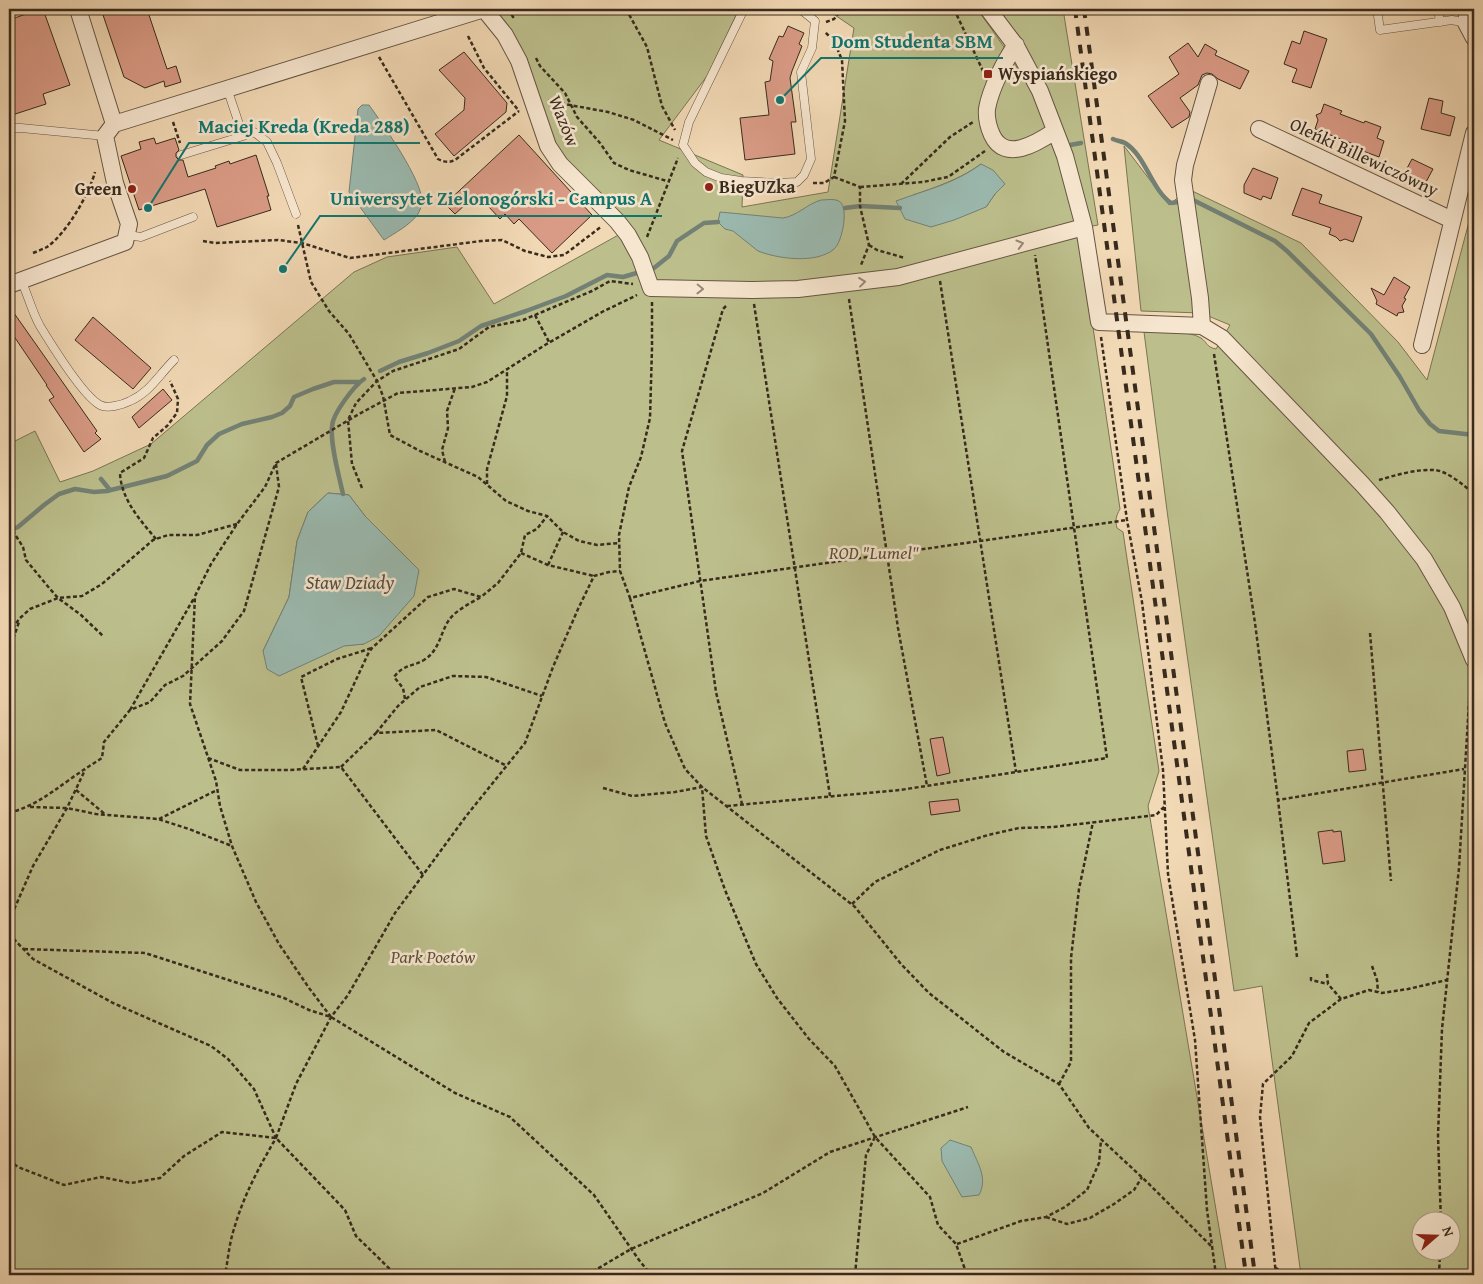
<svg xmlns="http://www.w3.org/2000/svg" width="1483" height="1284" viewBox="0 0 1483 1284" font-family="'Gentium Book Plus',serif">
<rect width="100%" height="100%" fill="#f2d9b5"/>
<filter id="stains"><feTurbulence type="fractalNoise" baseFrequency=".004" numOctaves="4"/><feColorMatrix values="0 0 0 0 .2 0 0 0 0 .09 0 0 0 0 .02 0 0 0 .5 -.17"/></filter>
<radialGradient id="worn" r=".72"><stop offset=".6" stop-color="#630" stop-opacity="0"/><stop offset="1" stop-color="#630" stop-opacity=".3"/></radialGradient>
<path fill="#bcbf8c" stroke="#7a7554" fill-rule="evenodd" d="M485 9H739L707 76 659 140 743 175 742 207 828 192 854 28 826 9H977C1011 55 1044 105 1061 161 1077 210 1083 262 1091 314 1101 379 1110 444 1120 509 1116 516 1115 520 1117 528L1123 532 1159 771 1148 806 1227 1275H9V444L35 431 60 482 93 471 151 444 354 272 387 257 457 247 494 304 622 233 546 145 508 35ZM981 164 995 194 986 207 913 195C937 187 960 179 981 164ZM328 493 349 495 365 516 364 644 263 651 289 597 297 541 308 512Z
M998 9H1063L1098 225 1087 227Z
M1124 146 1169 205 1188 189 1301 243 1398 342 1427 380 1474 203V1275H1301L1262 986 1234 991 1168 518 1144 332C1158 332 1189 330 1201 338 1208 343 1206 347 1216 349L1230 325 1201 313 1141 311ZM1420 1222H1450V1252H1420Z"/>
<path fill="#9bbab0" stroke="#738175" d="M362 105H369C382 123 424 182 422 203 422 206 419 212 418 214 410 225 395 233 384 240L349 192 358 109Z
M981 164 993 170 1005 184 995 194 986 207 954 220 931 227 905 219 896 201C926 190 956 183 981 164Z
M821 200C826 200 836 198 840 202 849 208 842 243 834 249 817 264 778 259 758 251L733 231 725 229 718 222 720 212 783 218C797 216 807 204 821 200Z
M328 493 349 495 365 516 419 570 414 596 379 636 364 644 344 646 279 676 267 669 263 651 289 597 297 541 308 512Z
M950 1140 971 1147C978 1164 988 1178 979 1195L962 1197 942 1161 941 1148Z"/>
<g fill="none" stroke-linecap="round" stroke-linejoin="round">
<path stroke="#738175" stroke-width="4.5" d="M1113 139C1117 141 1121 141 1125 143 1146 156 1151 189 1171 203L1193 200 1275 241 1287 251 1371 334 1400 377 1419 410 1430 424 1439 431 1474 435
M1070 145 1081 143
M845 208 860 206 900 208
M380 371 399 362 428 353 459 341 481 326 526 311 566 296 607 275 623 277 654 268 669 256 677 241 704 223 718 222
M101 479 110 490
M343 494C339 476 330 444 332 426 333 413 354 386 364 379
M9 531 18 527 44 505 59 494 75 489 94 492 107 491 167 476 197 461 207 445 219 434 242 424 272 417 282 413 290 406 294 397 313 389 334 382H360"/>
</g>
<path fill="#da9b86" stroke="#382b1d" d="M40 9H43L70 85 43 94 46 104 9 116V20Z
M101 9H147L167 69 176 66 181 82 165 87 164 81 145 88 124 77Z
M788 26 804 33 799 44 802 46 792 71 790 78 796 122H791L795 154 745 160 740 118 769 115 765 82 770 81 773 61 769 59 779 36 783 37Z
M1304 31 1327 39 1311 88 1292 82 1297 69 1284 64 1292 41 1300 44Z
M1188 43 1198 57 1205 44 1217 51 1215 55 1249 71 1240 89 1218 79 1212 74 1207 73 1202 75 1198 85 1180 98 1190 112 1189 117 1172 128 1148 96 1179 74 1169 57Z
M464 52 507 103 506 112 454 156 435 134 464 110 465 98 439 70Z
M1429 98 1443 101 1441 113 1455 117 1450 136 1421 129Z
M1324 104 1342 111 1340 114 1364 123 1365 121 1381 127 1377 138 1384 141 1379 157 1355 148 1356 145 1315 129 1318 120 1316 115 1321 113Z
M519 135 592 215 552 253 519 219 514 224 505 214 500 219 477 194 455 214 445 204Z
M154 138 156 144 175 138 179 150 176 153V157L179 160H183L188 177 216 168 215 166 229 161 230 164 256 155 269 196H267L271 210 217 227 205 189 139 210 121 156 141 149 139 142Z
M1412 159 1433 169 1426 182 1405 172Z
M1253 168 1278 178 1271 199 1263 196 1261 200 1244 193V185Z
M1302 188 1322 195 1319 203 1362 217 1353 242 1345 239 1340 241 1336 237 1329 234 1331 228 1292 215Z
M1394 277 1410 287 1404 298 1406 299 1402 306 1404 312 1398 313 1397 316 1376 304 1377 301 1371 288 1384 295Z
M9 306 97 431 95 433 101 439 84 452 49 400 54 397 46 385H47L9 329Z
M93 317 151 368 133 389 75 340Z
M163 389 172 400 139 428 132 417Z
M943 737 950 773 937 776 930 739Z
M1363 749 1366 770 1349 772 1347 751Z
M958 799 960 811 931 815 929 802Z
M1333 830V832L1341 831 1345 861 1323 864 1318 832Z"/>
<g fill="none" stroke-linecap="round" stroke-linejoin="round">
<g stroke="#665643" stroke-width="9">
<path id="lane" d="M744 9 689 122 683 145 695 163 706 172 721 178 741 181 778 183 797 182 804 175 811 159 801 72 812 48 815 21 800 9
M1377 9 1380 30 1452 20 1466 23
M1438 9 1440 22
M227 88 243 136 254 132 267 142 277 163 296 214
M9 128H21L105 136
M181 155 243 136
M128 235 141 237 193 217
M21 280C28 295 32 312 40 326 51 344 83 396 100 405 107 409 122 405 130 401 150 392 158 376 174 360"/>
</g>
<g stroke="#665643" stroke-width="18">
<path id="street" d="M78 9 114 124
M484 9 505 35 519 61 548 146 560 164 617 221 628 235 640 257 651 288 752 290 798 289 898 277 1084 227
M988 9 1016 46 1040 91 1065 156 1084 227 1099 322 1202 326 1222 338 1362 484 1387 512 1424 559 1452 607 1474 660
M1468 9 1466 23 1474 38
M1016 45C1005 60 990 90 987 109 986 119 988 126 992 135 1005 163 1037 143 1055 131
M1259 129 1452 220
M9 285 125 242 129 224 115 183 105 136 114 124 484 9
M1202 326 1200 298 1183 180 1185 165 1209 83
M1422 345 1474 133"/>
</g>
<path stroke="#382b1d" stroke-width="2.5" stroke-dasharray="4 2.5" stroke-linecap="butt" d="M508 9 515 20
M626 9 647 47 662 106 675 130
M954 9 983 71
M826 22 834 19 842 9
M468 36 484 68 519 111
M379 57 438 159C444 162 449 163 455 160L519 111
M536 58 540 66 565 93 577 117 600 143 614 163 629 170 667 181
M548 101 608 112 634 120 673 140
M173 122 180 143
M834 177 860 187V206L869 245 861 265
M813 183H824L834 177 845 121 842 60 834 41 825 32
M901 184 950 137 973 122
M860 187 923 182 948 177 985 151
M298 225 311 282 329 311 349 334 377 381 383 396 390 435 420 451 478 477 506 501 528 511 547 516 563 532 579 541 597 545 619 543
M647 237 678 158
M203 241 215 243 278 240 302 243 350 258 481 241 502 240 525 251 548 257 564 255 602 226
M869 245 877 250 905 258
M33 253C38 251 43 249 47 247 67 233 89 194 95 172
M940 281 1016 772
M849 299 898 628 927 786
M652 302V348L650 418 641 457 629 487 619 535 620 571 630 598 700 581 1127 520
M754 304 830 796
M726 306 723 309 682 451 716 692 742 804
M535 315 549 342
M1101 337 1127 520 1142 602 1163 770 1168 874 1195 1040 1207 1210 1216 1275
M1214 354 1255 623 1278 800
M445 462 442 450 448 428 447 411 455 388
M1379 480C1396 475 1416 469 1434 470 1446 470 1465 486 1474 494
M487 484V469L507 396V370
M362 488 352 464 348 420 356 403 377 381 393 371 459 349 489 327 523 320 592 291 610 281 633 284
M9 525 23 547 26 560 50 589 58 598 81 615 103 636
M156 539C140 520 121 499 120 473L144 458 153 438 167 426 177 413 178 399 170 381
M521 553 548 565 594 576
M548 565 563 532
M630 598 665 723 685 769 702 787 855 907 901 964 929 993 1004 1052 1059 1084 1089 1128 1147 1182 1212 1247
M1370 633 1391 881
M9 634 19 619 30 609 58 598 82 596 102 584 153 540 168 535H197L237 524
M9 651 19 622
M405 699 403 688 394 677C404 664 412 667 424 660 440 650 440 633 449 620 456 610 471 603 481 597
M130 710 194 598
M376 733 398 706 420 687 453 676 486 677 542 696
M318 746 301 677 337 659 372 648
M208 758 240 770H290L341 767 423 875
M341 767 376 733 436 730 507 766
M303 769 341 712 368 654 372 648 428 597 454 589 481 597 498 583 521 553 525 535 537 529 547 516
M603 788 632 796 675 792 702 787 706 836 725 890 756 964 777 998 809 1039 835 1066 875 1137 930 1197 938 1225 956 1244 967 1275
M76 790 106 815
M727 806 900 790 1107 758 1035 255
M30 807 67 808 96 814 158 819 189 829 232 846
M9 813C34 806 48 795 69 780 80 772 91 765 102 758L104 742 130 710 150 702 165 685 183 676 222 641 244 611 279 487 276 464
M159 819 217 790
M852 904 875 882 940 850 988 835 1019 828 1053 827 1156 815 1166 805
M9 921 33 866 67 808 85 770
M9 934 33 959 113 1003 211 1046 228 1059 254 1089 276 1138C259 1167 243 1197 234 1229 229 1244 228 1260 225 1275
M24 949 145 953 284 998 309 1010 331 1017 455 1093 510 1117 594 1195 639 1260 651 1275
M1297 957 1278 800 1464 769
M1372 966 1377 980 1378 992
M1327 974 1328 984 1341 999
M1311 977V980L1328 984
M331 1017 309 988 279 944 256 902 232 846 220 806 216 781 190 704 195 596 211 564 237 524 265 487 276 463 359 414 398 393 472 387 487 382 545 345 602 312 637 295
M1059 1084 1071 1062V958L1079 889 1093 822
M276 1138 296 1084 331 1017 348 995 395 913 467 815 525 743 553 667 578 609 594 576 609 572 620 571
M9 1160 18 1167 64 1185 101 1177 131 1183 160 1178 184 1156 222 1132 276 1138 345 1210 356 1236 396 1275
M1046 1217 1067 1224 1090 1218 1114 1204 1134 1190 1142 1177
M1441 1222 1438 1136 1442 1029 1459 868 1469 702 1474 684
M957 1244 1021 1221 1046 1217 1065 1207 1087 1190 1099 1163 1101 1140
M1276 1268 1285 1275
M587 1275 631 1249 763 1193 830 1152 968 1107
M855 1275 866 1155 875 1137
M1276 1275 1260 1117 1263 1084 1292 1056 1309 1023 1341 999 1369 990 1382 993 1408 989 1447 980
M1439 1275 1440 1252"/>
<use href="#lane" stroke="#f7e6cf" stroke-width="8"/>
<use href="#street" stroke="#f7e6cf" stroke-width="16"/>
<path stroke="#382b1d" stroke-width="4" stroke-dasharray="9 9" stroke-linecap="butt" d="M1075 9 1246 1275
M1084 9 1255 1275"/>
</g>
<defs><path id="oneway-chevron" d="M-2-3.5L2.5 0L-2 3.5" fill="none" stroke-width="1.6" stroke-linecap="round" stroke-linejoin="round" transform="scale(1.25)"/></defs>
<g stroke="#988876">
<use href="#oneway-chevron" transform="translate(1020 244) rotate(-16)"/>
<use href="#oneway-chevron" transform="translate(862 282) rotate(-7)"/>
<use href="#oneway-chevron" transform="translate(700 289) rotate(1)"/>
</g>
<g fill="#8f2418" stroke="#f7e6cf" stroke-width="2">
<rect x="983" y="69" width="10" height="10" rx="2.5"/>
<circle cx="709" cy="187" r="5"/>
<circle cx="132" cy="189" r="5"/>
</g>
<g text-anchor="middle" stroke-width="5" stroke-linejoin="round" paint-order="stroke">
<g font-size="18" font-weight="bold" fill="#382b1d" stroke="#f7e6cf" text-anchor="start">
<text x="998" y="80">Wyspiańskiego</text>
<text x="719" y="193">BiegUZka</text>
<text x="122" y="195" text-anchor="end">Green</text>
</g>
<g font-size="18" fill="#382b1d" stroke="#f7e6cf">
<text transform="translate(564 121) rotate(68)" y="6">Wazów</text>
<text transform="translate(1364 157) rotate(25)" y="6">Oleńki Billewiczówny</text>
</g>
<g font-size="18" font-style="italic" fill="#595039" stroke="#f7e6cf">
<text x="874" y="559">ROD "Lumel"</text>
<text x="433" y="963">Park Poetów</text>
</g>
<g font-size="19" font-style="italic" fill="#514f42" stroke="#f7e6cf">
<text x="350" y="589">Staw Dziady</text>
</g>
</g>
<path fill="none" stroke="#0f766e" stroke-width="2" d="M780 100L821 58H1003M148 208L189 143H420M283 269L320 216H662"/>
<g fill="#0f766e" stroke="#f7e6cf" stroke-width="2">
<circle cx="780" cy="100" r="5"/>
<circle cx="148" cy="208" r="5"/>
<circle cx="283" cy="269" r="5"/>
</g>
<g font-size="19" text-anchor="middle" font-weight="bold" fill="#0f766e" stroke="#f7e6cf" stroke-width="5" stroke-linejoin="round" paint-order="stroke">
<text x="912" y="48">Dom Studenta SBM</text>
<text x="304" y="133">Maciej Kreda (Kreda 288)</text>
<text x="491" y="205">Uniwersytet Zielonogórski - Campus A</text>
</g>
<rect width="1483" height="1284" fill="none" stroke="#f2d9b5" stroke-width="30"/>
<rect x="10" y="10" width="1463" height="1264" fill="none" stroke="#382b1d" stroke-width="2.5"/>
<rect x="15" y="15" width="1453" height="1254" fill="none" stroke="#382b1d"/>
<g transform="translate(1436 1236) rotate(70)"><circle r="24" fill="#f7e6cf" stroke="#ab9b88"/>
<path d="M0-4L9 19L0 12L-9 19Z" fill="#8f2418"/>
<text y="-8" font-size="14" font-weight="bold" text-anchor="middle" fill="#382b1d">N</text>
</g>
<rect width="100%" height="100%" filter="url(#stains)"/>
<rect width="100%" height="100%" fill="url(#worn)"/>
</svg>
